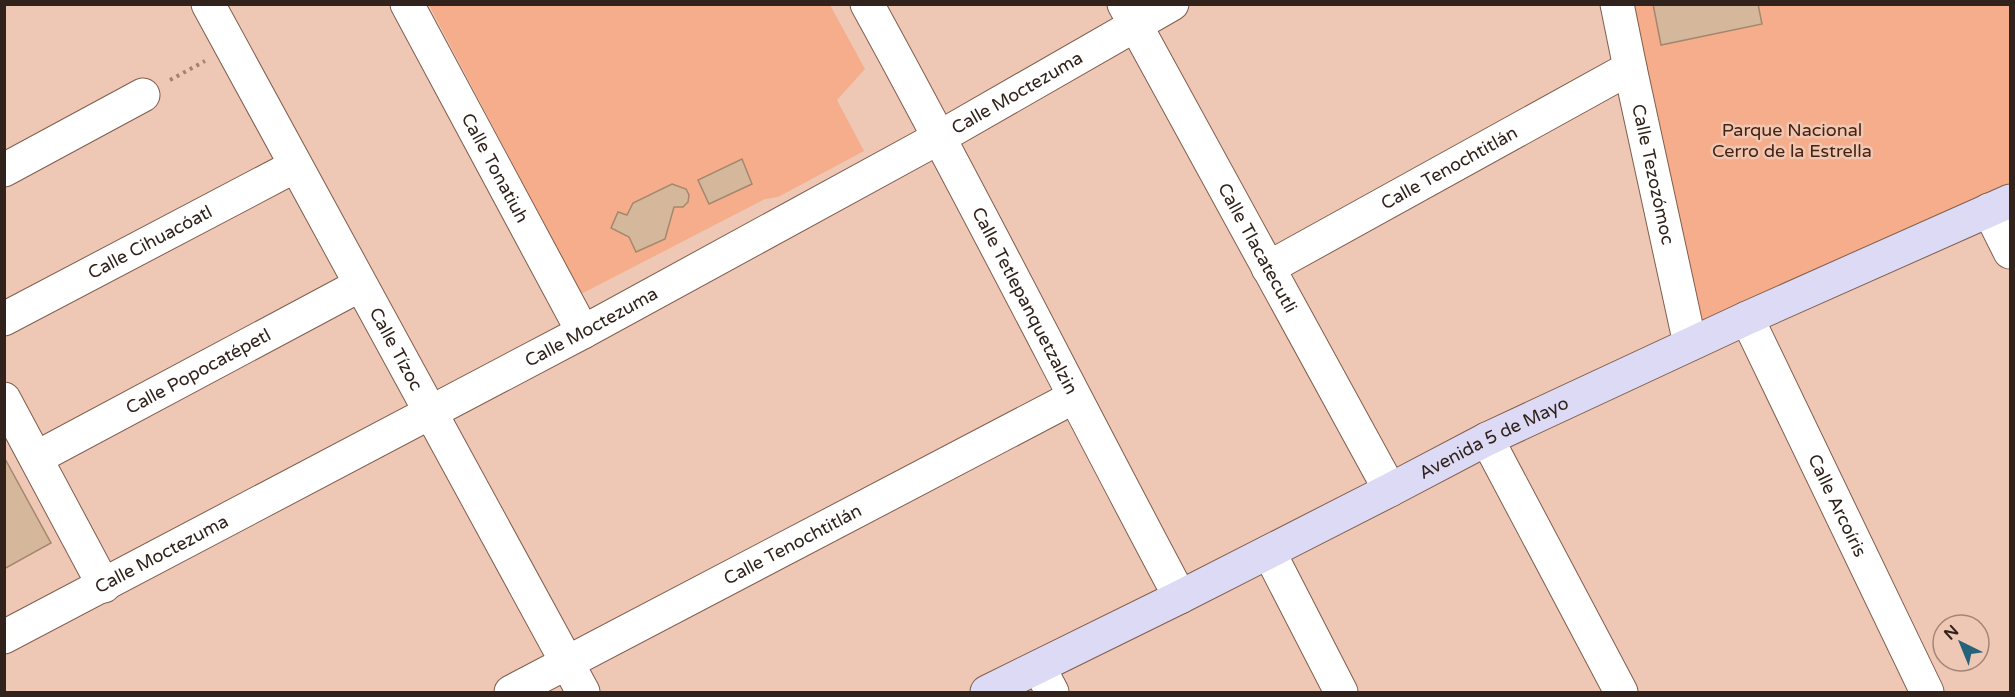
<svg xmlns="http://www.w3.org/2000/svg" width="2015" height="697" viewBox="0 0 2015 697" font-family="'Varela Round',sans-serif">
<rect width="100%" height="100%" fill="#efc7b5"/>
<path fill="#f5ad8b" d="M429 5H830L865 69 837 100 864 151 778 197 765 199 581 294Z
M1624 5H2010V188L1695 335Z"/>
<path fill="#d5b89b" stroke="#a4886d" stroke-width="1.5" d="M1653 4H1758L1762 24 1661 45Z
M742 159 752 184 709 204 698 180Z
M672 184 686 189 689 195 688 202 683 207H674L665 239 636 252 629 237 611 228 618 212 627 215 633 203Z
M4 457 51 543 4 569Z"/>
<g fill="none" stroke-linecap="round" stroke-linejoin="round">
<g stroke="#805e4d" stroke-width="35">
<g id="street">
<path id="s1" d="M208 4 583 692"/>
<path id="s2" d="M407 4 583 332"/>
<path id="s3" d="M867 4C975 200 1075 400 1180 597"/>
<path id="s4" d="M1124 4 1390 490"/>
<path id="s5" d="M1617 4 1630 68 1690 344"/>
<path d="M4 170 143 95"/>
<path d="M1989 210 2010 252"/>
<path id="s6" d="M1268 268 1630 68"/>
<path id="s7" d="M1747 318 1927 692"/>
<path id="s8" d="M4 319 295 166"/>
<path d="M4 399 104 586"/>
<path d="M1487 439 1621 692"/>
<path id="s9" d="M36 458 360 285"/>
<path d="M1269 552 1341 692"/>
<path id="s10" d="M4 637 583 332 940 137 1172 4"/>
<path d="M1039 667 1052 692"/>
<path id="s11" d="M511 692 1074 397"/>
</g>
</g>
<g stroke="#805e4d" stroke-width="35">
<g id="secondary">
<path id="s12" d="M987 692 1180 597 1390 490 1487 439 1747 318 2010 201"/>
</g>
</g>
<path stroke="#a18376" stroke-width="4" stroke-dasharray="3 4.5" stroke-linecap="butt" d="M170 80 205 61"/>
<use href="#street" stroke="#fff" stroke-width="33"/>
<use href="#secondary" stroke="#dcdaf5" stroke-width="33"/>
</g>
<g text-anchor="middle" stroke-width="5" stroke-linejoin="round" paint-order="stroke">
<g font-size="18" fill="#31221b" stroke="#efc7b5">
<text dy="6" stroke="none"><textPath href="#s10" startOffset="1150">Calle Moctezuma</textPath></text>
<text dy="6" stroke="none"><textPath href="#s2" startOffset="186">Calle Tonatiuh</textPath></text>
<text dy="6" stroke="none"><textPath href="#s6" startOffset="207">Calle Tenochtitlán</textPath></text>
<text dy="6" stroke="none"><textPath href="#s5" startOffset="174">Calle Tezozómoc</textPath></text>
<text dy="6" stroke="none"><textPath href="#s8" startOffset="165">Calle Cihuacóatl</textPath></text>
<text dy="6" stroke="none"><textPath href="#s4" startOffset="278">Calle Tlacatecutli</textPath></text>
<text dy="6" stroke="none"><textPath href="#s3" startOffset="336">Calle Tetlepanquetzalzin</textPath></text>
<text dy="6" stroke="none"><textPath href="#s10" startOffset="664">Calle Moctezuma</textPath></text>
<text dy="6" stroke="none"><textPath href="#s1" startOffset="393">Calle Tízoc</textPath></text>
<text dy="6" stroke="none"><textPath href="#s9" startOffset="184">Calle Popocatépetl</textPath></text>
<text dy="6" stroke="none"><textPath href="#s12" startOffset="567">Avenida 5 de Mayo</textPath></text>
<text dy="6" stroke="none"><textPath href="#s7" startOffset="208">Calle Arcoíris</textPath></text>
<text dy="6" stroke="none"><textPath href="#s11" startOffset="318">Calle Tenochtitlán</textPath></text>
<text dy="6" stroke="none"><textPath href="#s10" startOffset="178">Calle Moctezuma</textPath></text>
</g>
<g font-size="18" fill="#47220e" stroke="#efc7b5">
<text x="1792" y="136">Parque Nacional<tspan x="1792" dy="21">Cerro de la Estrella</tspan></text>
</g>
</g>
<rect width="2015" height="697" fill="none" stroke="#31221b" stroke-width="12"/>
<g transform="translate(1961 643) rotate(317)"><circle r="28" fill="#efc7b5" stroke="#a38577" stroke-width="1.5"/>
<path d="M0-4.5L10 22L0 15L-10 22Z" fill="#26637a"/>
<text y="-9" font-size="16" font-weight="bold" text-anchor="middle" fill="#31221b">N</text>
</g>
</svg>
